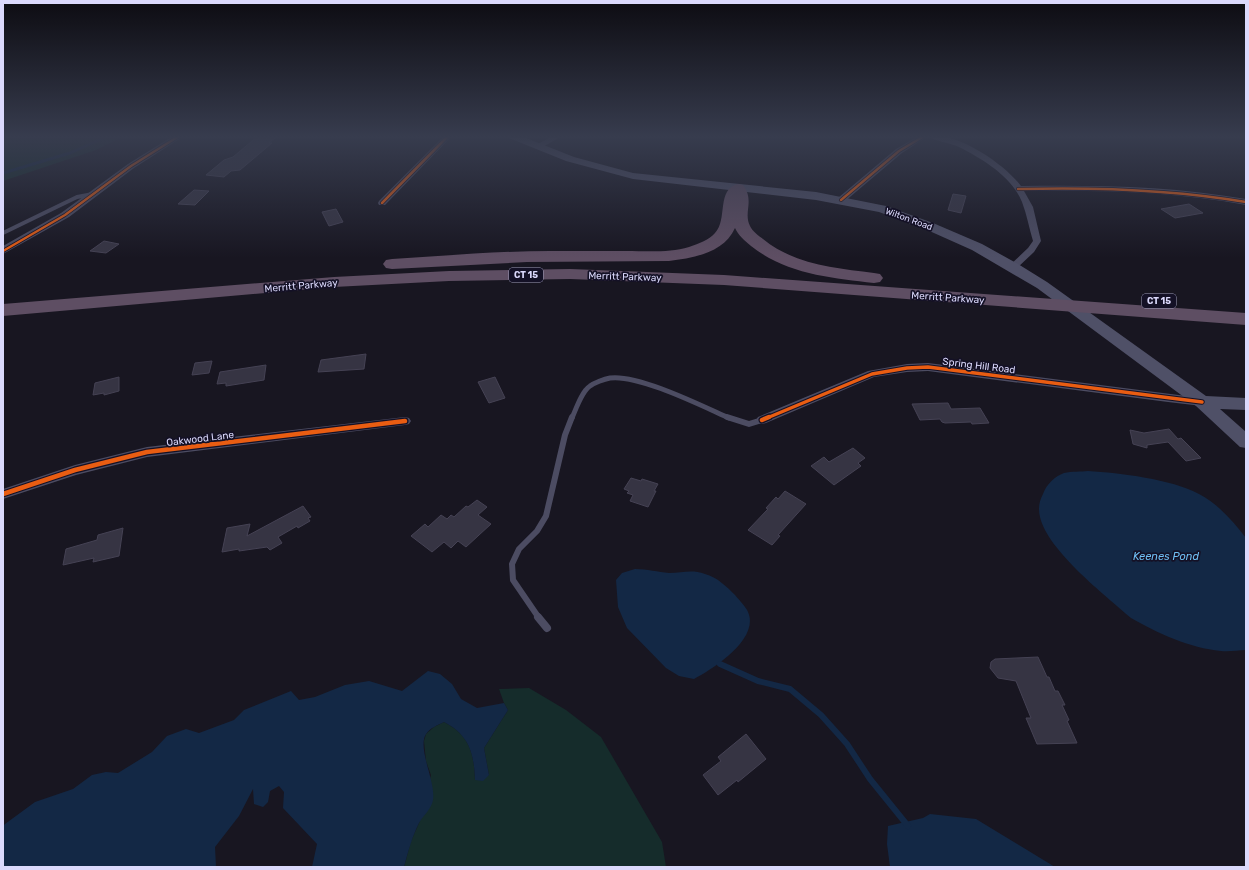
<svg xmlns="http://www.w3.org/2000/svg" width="1249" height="870" viewBox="0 0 1249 870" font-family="Rubik,sans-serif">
<rect width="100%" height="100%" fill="#181621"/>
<path fill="#152c2b" d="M3 136H124L96 150 3 181Z
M529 688 566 710 601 737 662 842 666 867H404L411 841 419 823 431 775 426 761 424 741 426 734 434 727 444 722C469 735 474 752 475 780L489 775 484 748 508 710 504 703 499 689Z"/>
<path fill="#132845" d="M1088 471C1120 473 1171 479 1199 494 1217 503 1234 522 1246 538V650C1238 650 1229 652 1221 651 1190 648 1157 633 1131 618 1105 595 1048 551 1040 517 1038 508 1039 502 1043 494 1046 485 1055 476 1064 473 1072 471 1081 472 1088 471Z
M635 569C647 569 658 572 669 573 683 573 691 569 705 574 717 577 727 587 735 595 739 600 746 607 748 612 760 639 713 669 694 679L679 676 666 668 627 628 618 607 616 580 622 573Z
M428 671 440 674 452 684 461 699 477 708 504 703 508 710 484 748 489 775 483 781 475 780C474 753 469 735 444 722 438 725 430 728 426 734 417 748 436 782 433 800 432 808 423 816 419 823 412 837 408 852 404 867H312L317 844 283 808 284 792 279 786 270 791 268 802 263 807 254 804 253 789 239 816 215 847 216 867H3V826L5 824 35 802 73 789 92 775 106 772 118 773 152 752 167 736 186 729 199 733 234 720 244 710 291 691 299 700 315 697 345 685 369 681 402 691Z
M930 814 976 819 1055 867H890L887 844 888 826 923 818Z"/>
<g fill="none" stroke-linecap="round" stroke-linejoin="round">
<path stroke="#132845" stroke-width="3" d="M3 173 70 153 108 136"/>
<path stroke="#132845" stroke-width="6" d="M720 664 758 681 790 689 821 715 847 744 870 779 908 826"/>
</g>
<path fill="#363443" stroke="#454254" d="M258 136H277L269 143H272L240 170 231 171 224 177 206 175 224 160 233 157Z
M194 190 209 191 195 205 178 204Z
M953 194 966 196 961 213 948 210Z
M1189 204 1203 213 1175 218 1161 209Z
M336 209 343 222 329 226 322 212Z
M104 241 119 244 106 253 90 251Z
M366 354 364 369 318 372 321 360Z
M212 361 209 373 192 375 195 363Z
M266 365 264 380 226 386V383L217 384 220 372Z
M119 377V391L104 395V393L93 395 95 383Z
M495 377 505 398 489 403 478 382Z
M948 403 951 409 980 408 989 423 972 424 971 422 945 423 942 422 940 419 920 420 912 404Z
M1169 429 1178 439 1181 438 1201 458 1186 461 1168 442 1147 445V448L1133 444 1130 430 1144 433Z
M853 448 865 458 858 463 861 466 834 485 811 466 824 457 829 462Z
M631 478 641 481 642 479 658 484 654 491H656L648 507 630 501 633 495 627 493 629 491 624 489Z
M785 491 806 504 778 535 780 536 772 545 748 530 768 509 766 508 776 497 778 499Z
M477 500 487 507 478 515 491 524 466 547 458 541 451 548 444 542 432 552 411 536 425 524 428 527 441 515 447 519 451 515 454 517 466 506 468 507Z
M303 506 311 517 308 518 310 521 298 528 297 526 278 537 282 543 270 550 267 547 239 551V549L222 552 227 528 250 524 247 536Z
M123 528 119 556 93 562 94 558 63 565 66 549 97 540 98 535Z
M1038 657 1047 677H1049L1055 691H1058L1065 705H1062L1069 720 1067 721 1077 743 1037 744 1026 718H1031L1016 681 998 678 990 668 991 662 995 659Z
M746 734 766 759 738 782 737 780 718 795 703 775 721 761 718 757Z"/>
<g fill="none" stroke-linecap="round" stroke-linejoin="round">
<path stroke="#4c4c62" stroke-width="4" d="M3 233 77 197 93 194"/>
<path stroke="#4c4c62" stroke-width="5" d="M572 418C576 409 582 391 590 386 594 383 604 379 610 378 638 374 702 406 729 418"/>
<path stroke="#4c4c62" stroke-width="6" d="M727 417 749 424 762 420
M539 618 513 580 512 564 519 549 537 531 546 516 565 435 572 417"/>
<path stroke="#4c4c62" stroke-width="8" d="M538 617 547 628"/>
<path fill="#4c4c62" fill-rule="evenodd" d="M444 136H452L385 205H379L378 203 379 201Z
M553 136H562L541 148H535L534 146Z
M919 136C926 136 934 135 941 136 968 140 1005 165 1021 186 1097 185 1171 186 1246 199V205C1172 191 1099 190 1024 191L1033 207 1041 241 1034 252 1016 269 1013 270 1008 267 1028 248 1033 241C1029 228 1027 215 1022 202 1012 177 983 159 959 147 950 143 934 141 928 136L902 153 844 202H838L837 200 838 198 896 149Z
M928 363 1202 398 1206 399 1208 402 1206 405 1202 406 1168 402 928 371 907 372 874 377 766 423 762 424 758 423 756 420 758 417 868 371 907 364Z
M405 417 409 418 411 421 409 424 405 425 147 457 76 475 3 499V489L75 465 147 447Z"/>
<path fill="#4c4c62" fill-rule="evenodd" d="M173 136H184L134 168 69 217 3 254V246L61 213 128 164Z"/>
<path fill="#4f5067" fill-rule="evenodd" d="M508 136H521L574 157 633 173 816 192 886 206 933 223 982 244 1018 264 1047 282 1206 396 1246 398V410L1220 409 1246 432V448L1240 447 1196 406 1037 288 972 250 925 229 879 212 816 200 633 179 566 161 509 138Z"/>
<path fill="#5e4e63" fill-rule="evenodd" d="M738 184 743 185C755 201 743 212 750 226 752 231 759 236 763 239 795 265 835 268 874 273L880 274 883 278 880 282 874 283C831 278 786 274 751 246 745 241 738 235 735 228 724 253 693 258 669 261L527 262 392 269 386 268 383 264 386 260 392 259C444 256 497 251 550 251 575 251 600 251 626 251 646 251 669 253 689 247 698 244 709 240 715 233 728 220 716 189 738 184Z
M570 269 724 275 1246 313V325L724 285 570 279 449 281 334 287 3 316V304L334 277 449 271Z"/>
<g stroke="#141126" stroke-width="4">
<path id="cycleway-far2" d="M1018 189C1095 187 1170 189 1246 202
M841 200 899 151 924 136
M382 203 448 136
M3 251 65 215 131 166 179 136"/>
</g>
<g stroke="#141126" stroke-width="5.5">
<path id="cycleway-far1" d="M767 418 872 374 907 368 928 367 1202 402"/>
</g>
<g stroke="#141126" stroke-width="7">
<path id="cycleway" d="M762 420 769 417
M3 494 75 470 147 452 405 421"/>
</g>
<use href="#cycleway-far2" stroke="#e95d12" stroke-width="2.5"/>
<use href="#cycleway-far1" stroke="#e95d12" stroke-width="3.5"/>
<use href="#cycleway" stroke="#e95d12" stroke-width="4.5"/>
</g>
<linearGradient id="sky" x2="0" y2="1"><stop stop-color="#0d0c12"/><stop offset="0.53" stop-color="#373c4e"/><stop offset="1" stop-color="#373c4e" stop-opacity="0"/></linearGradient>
<rect width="1249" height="258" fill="url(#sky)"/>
<g text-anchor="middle" stroke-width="3.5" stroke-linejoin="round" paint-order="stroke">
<g font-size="9" fill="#dbd9fc" stroke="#141126">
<text transform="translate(909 219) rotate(20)" y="3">Wilton Road</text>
</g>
<g fill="#141126" stroke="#9f9dbc" stroke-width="1">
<rect x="509" y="268" width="34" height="14" rx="3"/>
<rect x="1142" y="294" width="34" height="14" rx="3"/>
</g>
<g font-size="9" font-weight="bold" fill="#dbd9fc">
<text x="526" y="278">CT 15</text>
<text x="1159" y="304">CT 15</text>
</g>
<g font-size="10" fill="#dbd9fc" stroke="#141126">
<text transform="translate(625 276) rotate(2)" y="4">Merritt Parkway</text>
<text transform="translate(301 285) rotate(-5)" y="4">Merritt Parkway</text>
<text transform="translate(948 297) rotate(4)" y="4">Merritt Parkway</text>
<text transform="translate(979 365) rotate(7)" y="4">Spring Hill Road</text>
<text transform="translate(200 438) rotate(-7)" y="4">Oakwood Lane</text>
</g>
<g font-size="11" font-style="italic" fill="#6fbff4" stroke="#141126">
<text x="1166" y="560">Keenes Pond</text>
</g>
</g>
<rect width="1249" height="870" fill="none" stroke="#dbd9fc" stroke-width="8"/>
</svg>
